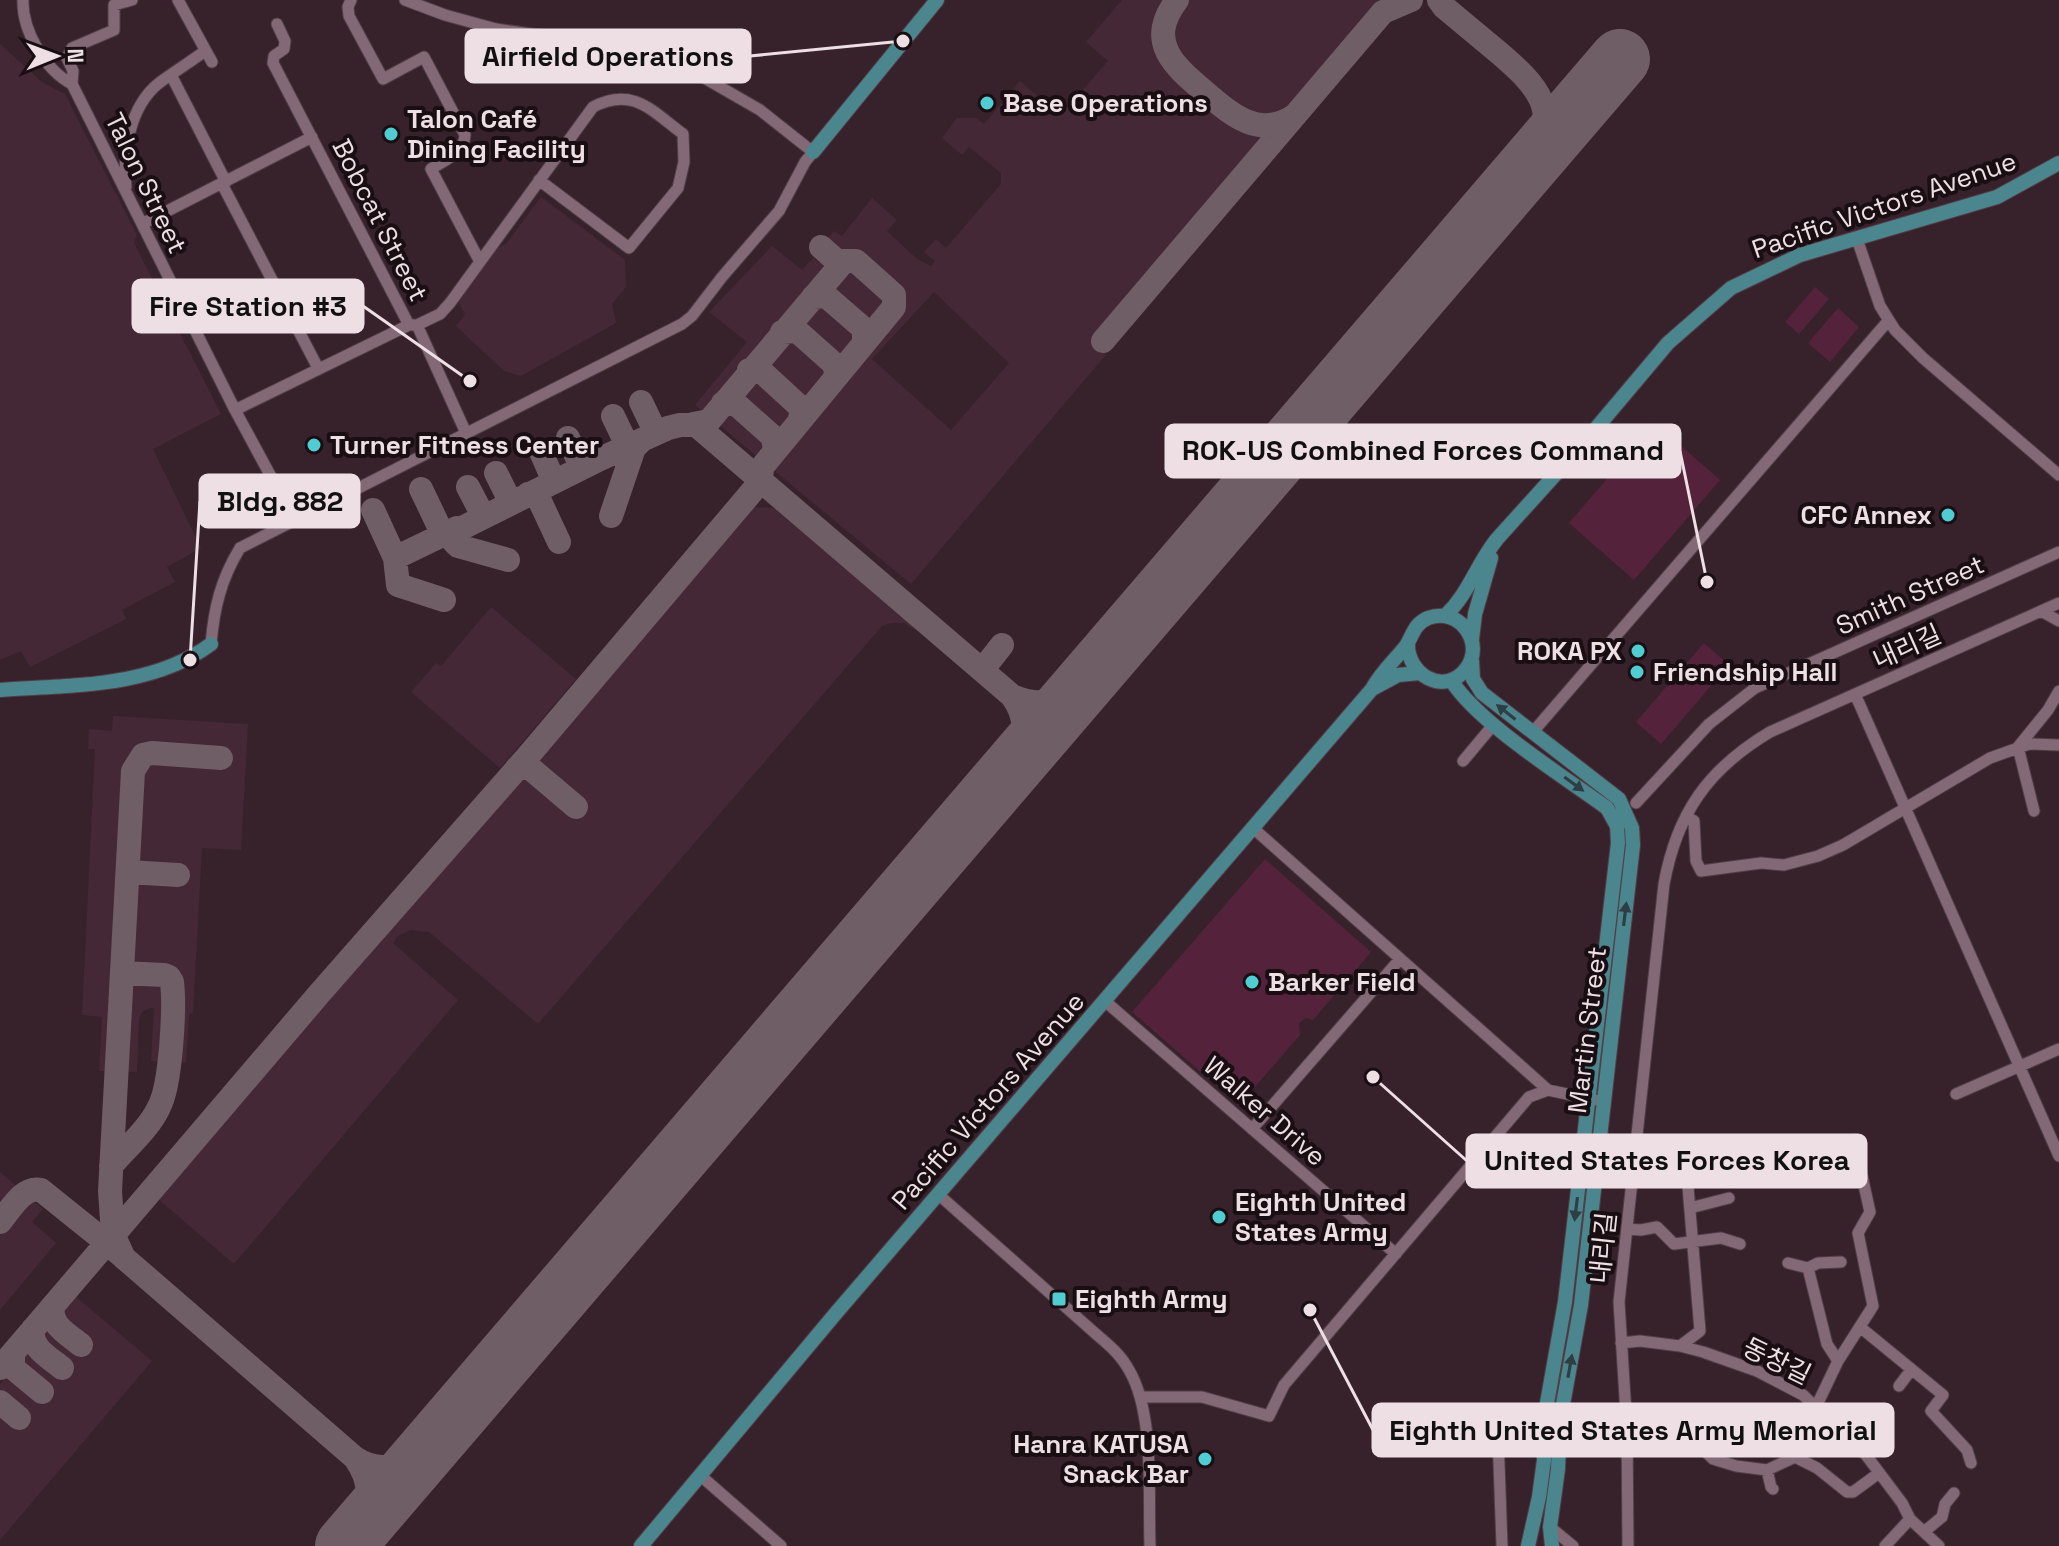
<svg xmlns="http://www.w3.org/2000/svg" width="2059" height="1546" viewBox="0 0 2059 1546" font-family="'Space Grotesk','Noto Sans KR',sans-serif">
<rect width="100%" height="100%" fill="#37222c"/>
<path fill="#442835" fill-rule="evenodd" d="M1122 0H1408L911 584 695 405 747 342 709 312 772 246 802 270 813 258 820 263 824 258 817 252 834 231 842 236 872 198 897 220 887 231 917 259 931 266 935 261 924 252 936 239 946 248 1001 184V173L969 147 962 155 942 138 957 118H976L984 124 1020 81 1054 110 1068 107 1108 61 1086 42ZM934 292 1009 363 951 430 872 359Z
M0 44 42 82 65 94 137 235 134 242 137 249 221 414 153 449 201 548 167 567 175 582 122 610 126 619 30 667 21 651 0 660Z
M541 197 625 260 626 287 612 304 616 323 521 376 504 371 456 326 465 315 459 302 497 248 506 244Z
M748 507 788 508 922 622 915 630 904 623H891L882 626 538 1024 429 932 410 930 398 936 393 943 458 1000 234 1264 157 1198Z
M491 607 576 679 500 768 411 692 436 663 441 666Z
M113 716 248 724 241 850 202 848 193 1013 189 1014 186 1063 151 1061 154 1008H150L142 1012 139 1018 137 1072 99 1071 102 1017 82 1015 95 749H88L89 729 112 731Z
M0 1172 43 1209 32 1222 56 1243 0 1310Z
M75 1296 152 1361 0 1540V1384Z"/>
<path fill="#55223c" d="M1815 287 1829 299 1799 334 1785 322Z
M1838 308 1859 327 1830 362 1808 343Z
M1655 423 1720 480 1634 580 1569 523Z
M1704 643 1729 665 1661 744 1636 722Z
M1265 859 1371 952 1313 1020 1306 1018 1299 1023 1300 1035 1239 1105 1132 1012Z"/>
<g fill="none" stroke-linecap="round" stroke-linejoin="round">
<path stroke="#705e66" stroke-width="24" d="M1177 0C1145 42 1174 66 1206 93 1232 115 1259 139 1294 116
M1439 0 1444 7C1462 22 1480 37 1498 52 1538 86 1561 110 1533 163
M821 247 840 264
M813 297 826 296 864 329V342
M782 332 797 331 833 363 836 370 835 378
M1103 341 1383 12 1411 0
M749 370 761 371 798 405 802 412 799 422
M641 402 654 429 661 431
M723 403 736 404 773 437 775 451
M613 416 625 441 633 444
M568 438 579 462 587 465
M541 452 552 477 549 484
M496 473 508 497 504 506
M468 487 480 510 489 514
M421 489 443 535
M528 494 538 497 559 542
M373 510 395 558
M611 516 634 448 642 440
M508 560 458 546 454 542V532L600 459 668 428 680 425H696L1012 696C1030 721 1025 742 1012 768
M444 600 398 585 395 558 457 528
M977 666 987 664 1002 645
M1012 696C1039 708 1059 702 1082 686
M517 768H530L576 807
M128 872 178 875
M111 1166C127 1147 149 1129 159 1107 171 1085 175 1008 172 982L169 977 164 975 122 973
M0 1222C11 1209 23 1186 41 1190L107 1243 355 1458
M124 1258 113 1234 110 1191 133 771 143 755 152 753 221 758
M53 1306C49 1325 68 1334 81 1345
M33 1329C30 1348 49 1357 62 1368
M13 1353V1368L42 1392
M0 1368 319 994 528 756 761 481 762 467 894 307V295L856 261H844L709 421 693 424
M0 1402 19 1418
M356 1533C371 1506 373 1483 355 1458 384 1477 408 1463 432 1444"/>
<path stroke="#705e66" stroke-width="60" d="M345 1546 1620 59"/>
<g stroke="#503e46" stroke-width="13">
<path id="minor" d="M23 0C22 30 45 70 72 84L235 410 295 521
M178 0 212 62
M351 0 348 7 349 16 383 79 424 57 465 135C464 153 445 160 431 169L480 262
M277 24 285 41 284 49 274 56 273 63 409 325H417L466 433
M171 75 226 182
M72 84 73 71 67 58 72 48 114 30V5L132 0
M222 184 318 368
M126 187C123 152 129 107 159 83 174 72 190 62 205 51
M142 224 312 137
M1857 239 1880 306 1895 330 1923 358 2059 475
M417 325 440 314 450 303 593 107C633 86 652 111 683 134L684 162 678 188 629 248 539 180
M235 410 409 325
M2041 611 2059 621
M211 644C214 608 221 579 240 548L682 324 692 316 722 277 779 211 805 162 813 152 760 110 701 76 654 56 610 45 496 29 445 15 405 0
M1855 694 2059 1156
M1532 733 1888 321
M1463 761 1494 724
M1636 803 1709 724 1755 688 2059 552
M2034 811 2018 747 2048 710 2059 691
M1686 816 1694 821 1696 861 1701 871 1761 863 1784 865 1818 856 1843 845 1990 758 2029 744 2059 745
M1253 828 1548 1090
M1106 1002 1396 1254
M1956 1094 2059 1049
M1252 1129 1400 959
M939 1195 1096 1334C1109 1345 1121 1355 1129 1370 1155 1414 1148 1495 1150 1546
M1690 1208 1729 1198
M1627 1229 1641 1230 1657 1227 1674 1244 1721 1238 1740 1244
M1788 1263 1808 1268
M1860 1327 1943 1395 1931 1411 1967 1450 1971 1463
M1621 1343 1640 1341 1680 1346 1703 1352 1757 1371 1803 1395 1866 1455 1902 1503 1910 1519 1939 1546
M1680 1346 1700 1331 1687 1175
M1838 1361 1827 1344 1808 1268 1818 1263 1841 1262
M1899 1386 1911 1370
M1141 1397H1202L1269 1416 1284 1385 1529 1097 1548 1090 1595 1100
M1816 1407 1838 1361 1873 1306 1858 1233 1870 1212 1854 1140
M1762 1419 1789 1437 1795 1457
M1478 1425 1493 1428 1498 1436 1502 1546
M1628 1434 1653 1431 1694 1440 1713 1459 1736 1466 1767 1470 1795 1457 1817 1468 1847 1492H1853L1879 1473
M1767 1470 1771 1487 1773 1489
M701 1476 781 1546
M1550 1527 1573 1546
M1925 1531 1942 1517 1945 1504 1954 1493
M1628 1546 1627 1430 1619 1302 1664 884C1677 813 1708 769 1770 732L2059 603
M1885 1546 1910 1519"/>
</g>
<g stroke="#503e46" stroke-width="16">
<path id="major" d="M813 152 937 0
M1445 616C1470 592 1476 565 1497 539L1582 445 1668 343 1731 288 1800 255 1997 197 2059 163
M1472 639 1475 614 1491 558
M1472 661 1473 679 1482 693 1619 799 1632 828 1633 845 1581 1305 1560 1421 1558 1469 1550 1527 1552 1546
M1451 680C1478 723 1563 776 1607 808L1617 826 1618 843 1565 1302 1544 1420V1460L1539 1497 1528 1546
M1372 689 1398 675 1419 673
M0 690C71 685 152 688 211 644
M641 1546 836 1313 1372 689C1381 672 1394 661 1406 646 1413 635 1414 624 1428 618 1459 606 1486 643 1466 669 1444 697 1407 674 1408 644"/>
</g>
<use href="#minor" stroke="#836975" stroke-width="11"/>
<use href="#major" stroke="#4b868e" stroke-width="14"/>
</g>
<defs><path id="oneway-solid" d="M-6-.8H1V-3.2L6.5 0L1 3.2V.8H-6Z" transform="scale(2)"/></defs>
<g fill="#2d3f44">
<use href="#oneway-solid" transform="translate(1506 712) rotate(-142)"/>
<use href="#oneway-solid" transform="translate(1574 784) rotate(36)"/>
<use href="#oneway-solid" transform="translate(1625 914) rotate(-83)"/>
<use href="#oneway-solid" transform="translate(1576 1209) rotate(97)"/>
<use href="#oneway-solid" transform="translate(1570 1366) rotate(-80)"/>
</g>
<g fill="#51ccd2" stroke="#190f13" stroke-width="3">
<circle cx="987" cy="103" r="8"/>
<circle cx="391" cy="134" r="8"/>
<circle cx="314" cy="445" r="8"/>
<circle cx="1948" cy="515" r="8"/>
<circle cx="1638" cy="651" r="8"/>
<circle cx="1637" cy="672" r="8"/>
<circle cx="1252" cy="982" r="8"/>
<circle cx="1219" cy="1217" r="8"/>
<rect x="1051" y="1291" width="16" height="16" rx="4"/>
<circle cx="1205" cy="1459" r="8"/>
</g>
<g text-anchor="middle" stroke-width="8" stroke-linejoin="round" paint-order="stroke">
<g font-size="26" font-weight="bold" fill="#eedfe5" stroke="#190f13" text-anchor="start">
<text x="1003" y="112">Base Operations</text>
<text x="407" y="128">Talon Café<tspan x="407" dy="30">Dining Facility</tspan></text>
<text x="330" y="454">Turner Fitness Center</text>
<text x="1932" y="524" text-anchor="end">CFC Annex</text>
<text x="1622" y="660" text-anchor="end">ROKA PX</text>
<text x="1653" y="681">Friendship Hall</text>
<text x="1268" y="991">Barker Field</text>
<text x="1235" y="1211">Eighth United<tspan x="1235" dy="30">States Army</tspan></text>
<text x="1075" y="1308">Eighth Army</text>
<text x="1189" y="1453" text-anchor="end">Hanra KATUSA<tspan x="1189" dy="30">Snack Bar</tspan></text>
</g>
<g font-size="26" fill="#eedfe5" stroke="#190f13">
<text transform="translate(146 183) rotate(64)" y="9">Talon Street</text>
<text transform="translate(1884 205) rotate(-19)" y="9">Pacific Victors Avenue</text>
<text transform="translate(380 220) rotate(63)" y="9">Bobcat Street</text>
<text transform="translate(1910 595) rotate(-24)" y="9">Smith Street</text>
<text transform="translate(1907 647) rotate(-24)" y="9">내리길</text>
<text transform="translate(1587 1030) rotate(-83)" y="9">Martin Street</text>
<text transform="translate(988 1101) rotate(-49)" y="9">Pacific Victors Avenue</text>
<text transform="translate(1265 1111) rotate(41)" y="9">Walker Drive</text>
<text transform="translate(1603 1248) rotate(-84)" y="9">내리길</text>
<text transform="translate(1777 1361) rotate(26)" y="9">동창길</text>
</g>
</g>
<path fill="none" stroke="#eedfe5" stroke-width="3" d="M903 41L750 56M470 381L363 306M1707 582L1680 451M190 660L200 501M1373 1077L1467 1161M1310 1310L1373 1430"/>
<g fill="#eedfe5" stroke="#190f13" stroke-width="3">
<circle cx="903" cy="41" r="8"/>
<circle cx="470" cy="381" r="8"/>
<circle cx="1707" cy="582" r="8"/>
<circle cx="190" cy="660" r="8"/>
<circle cx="1373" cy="1077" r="8"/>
<circle cx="1310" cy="1310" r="8"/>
</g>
<g fill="#eedfe5" stroke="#eedfe5" stroke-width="3">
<rect x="466" y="30" width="284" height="52" rx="8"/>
<rect x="133" y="280" width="230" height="52" rx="8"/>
<rect x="1166" y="425" width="514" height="52" rx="8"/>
<rect x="200" y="475" width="159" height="52" rx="8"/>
<rect x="1467" y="1135" width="399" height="52" rx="8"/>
<rect x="1373" y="1404" width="520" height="52" rx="8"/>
</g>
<g font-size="28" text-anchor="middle" font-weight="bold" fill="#111">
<text x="608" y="66">Airfield Operations</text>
<text x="248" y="316">Fire Station #3</text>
<text x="1423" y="460">ROK-US Combined Forces Command</text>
<text x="280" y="511">Bldg. 882</text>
<text x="1667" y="1170">United States Forces Korea</text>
<text x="1633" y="1440">Eighth United States Army Memorial</text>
</g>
<g transform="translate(56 56) rotate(89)" stroke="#190f13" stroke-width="6" paint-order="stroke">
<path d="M0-6L14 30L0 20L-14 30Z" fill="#eedfe5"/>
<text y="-12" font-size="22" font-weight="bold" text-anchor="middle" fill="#eedfe5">N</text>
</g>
</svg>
